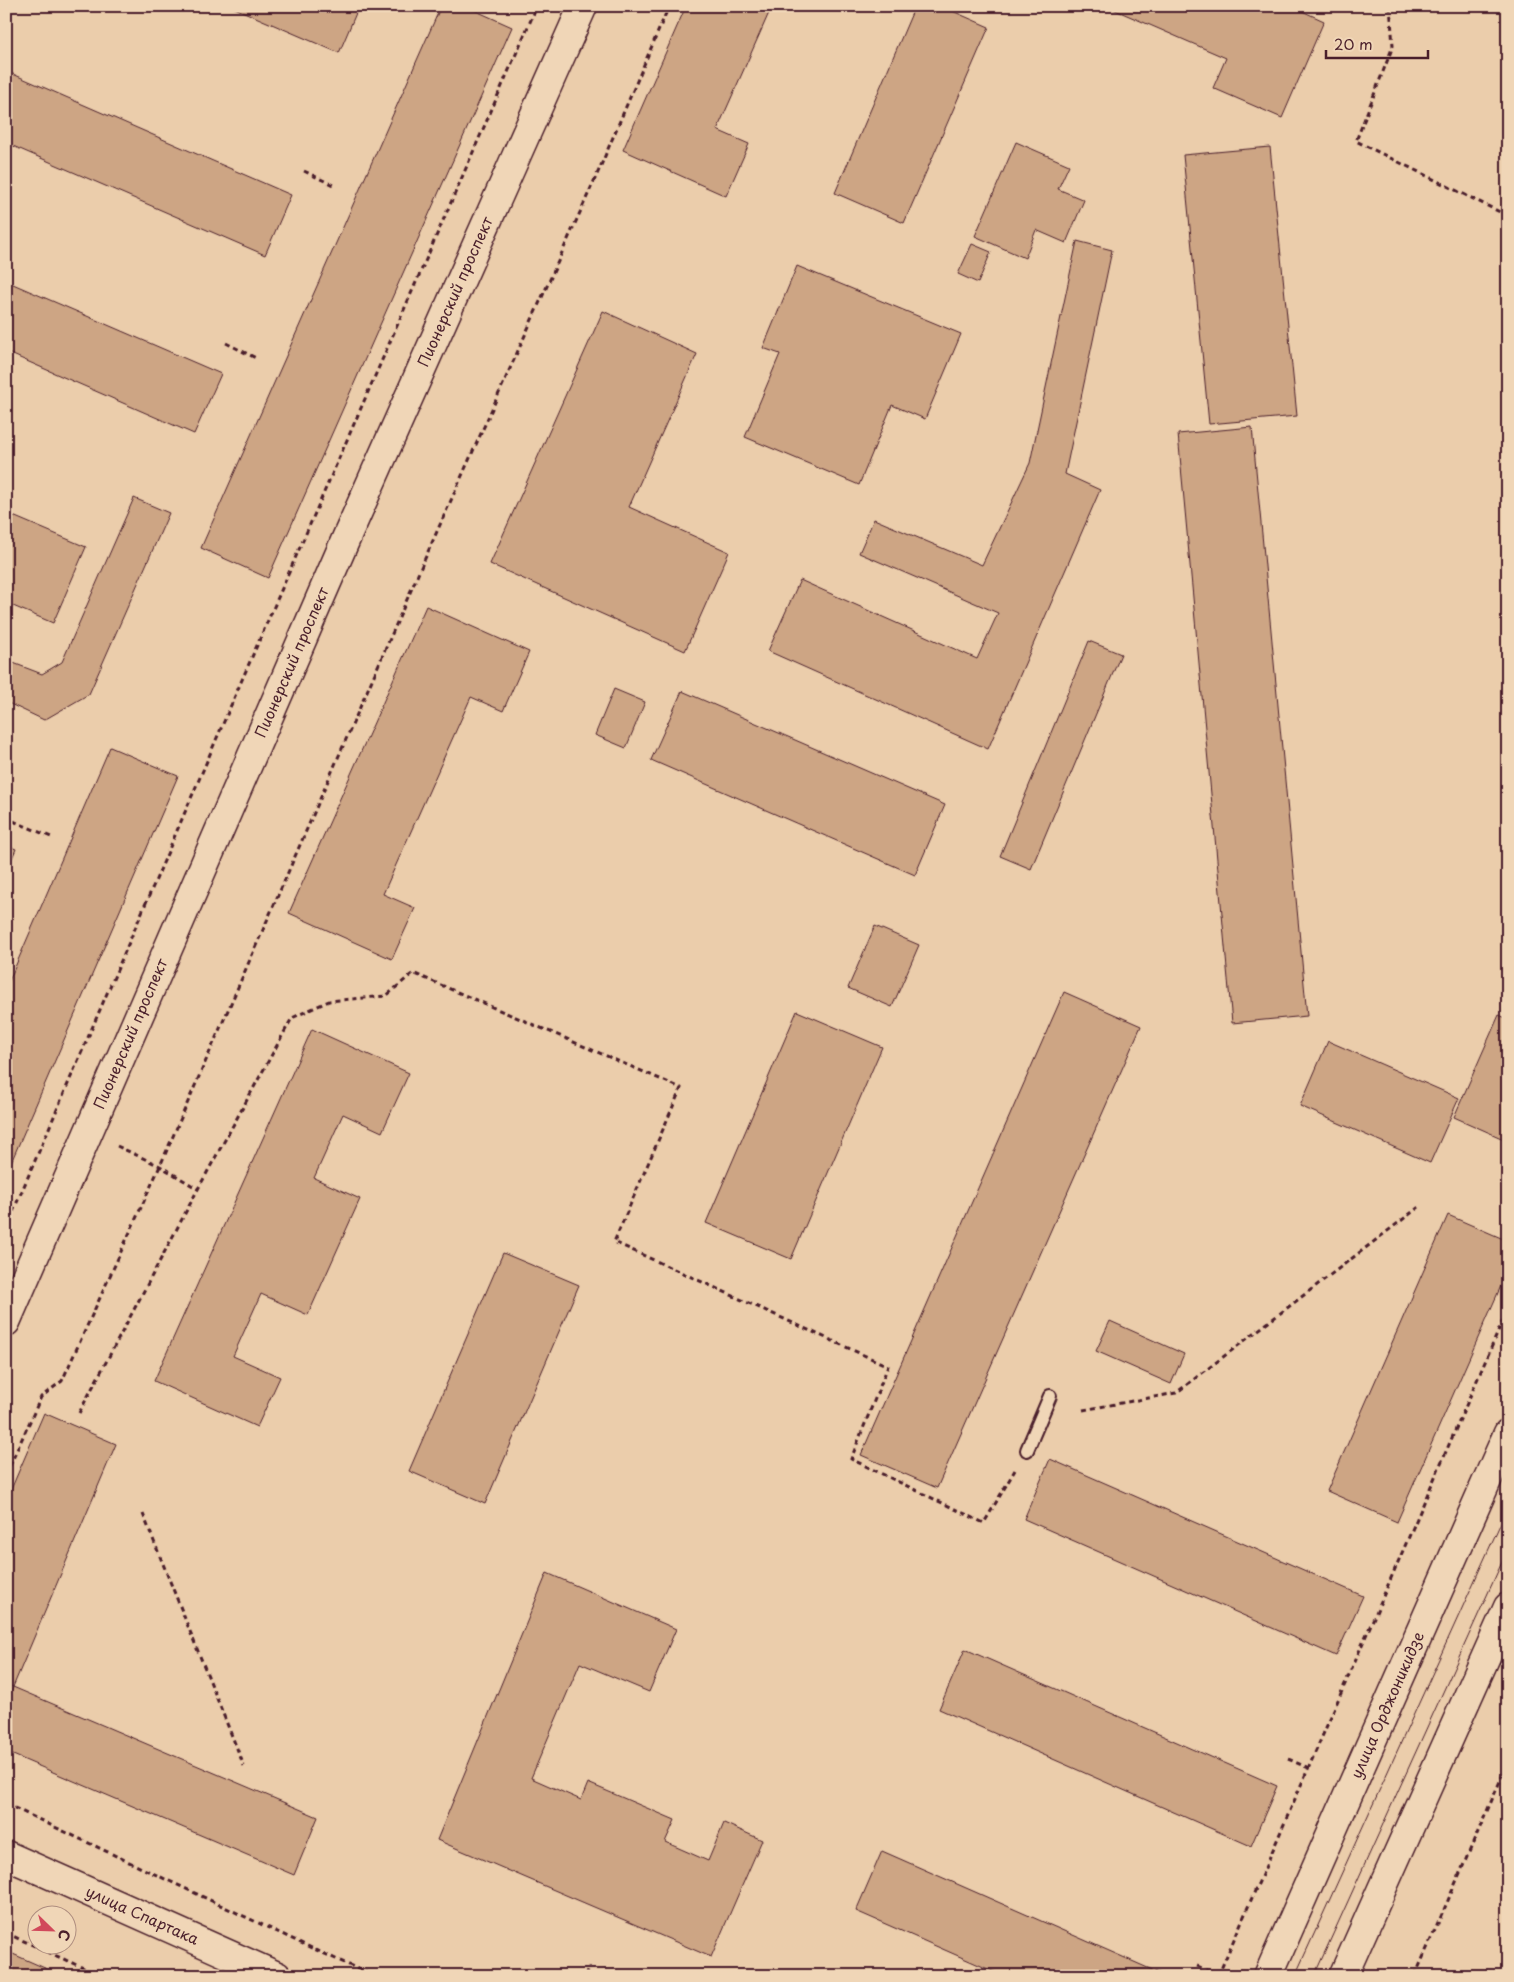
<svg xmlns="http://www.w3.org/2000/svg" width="1514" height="1982" viewBox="0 0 1514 1982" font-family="'Playpen Sans',sans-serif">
<rect width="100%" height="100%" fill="#ebcdab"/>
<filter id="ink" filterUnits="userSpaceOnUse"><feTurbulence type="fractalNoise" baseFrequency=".02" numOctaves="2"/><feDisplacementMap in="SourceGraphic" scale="10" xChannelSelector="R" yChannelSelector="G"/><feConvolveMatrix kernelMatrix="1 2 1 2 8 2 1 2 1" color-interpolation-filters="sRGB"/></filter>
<g filter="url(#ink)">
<path fill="#cda584" stroke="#4a1f2b" d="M230 6H359L339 53Z
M441 6H465L512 27 268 578 201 548Z
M686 6H772L717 130 749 144 726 196 623 150Z
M915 6H941L989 27 904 223 835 193Z
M1106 6H1291L1324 21 1282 118 1213 88 1226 58Z
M6 71 291 195 265 255 6 143Z
M1016 142 1069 165 1058 189 1084 200 1066 243 1036 230 1025 258 975 236Z
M1270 147 1297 416 1209 424 1183 155Z
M1077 241 1112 250 1065 474 1100 490 988 749 768 651 800 580 977 659 998 613 859 553 874 519 982 565 1030 463Z
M972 244 991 252 978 283 958 274Z
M797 266 961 334 925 419 892 405 859 485 745 437 780 354 763 348Z
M6 281 221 374 194 434 6 352Z
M603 311 697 354 629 507 729 552 685 651 490 564Z
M1252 427 1307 1016 1232 1023 1178 434Z
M134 498 169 513 89 694 44 720 6 702 8 661 42 674 62 662Z
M6 513 86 547 53 623 6 603Z
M426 606 529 652 503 711 471 697 383 894 415 908 392 959 289 913Z
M1089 641 1121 654 1031 869 1000 856Z
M614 689 645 702 626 748 595 735Z
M682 691 945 805 915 875 651 760Z
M110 747 178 776 6 1174V988Z
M6 845 16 849 6 872Z
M875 926 919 945 892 1007 848 988Z
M1064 992 1141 1026 937 1488 861 1455Z
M797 1011 882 1047 791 1259 706 1223Z
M1499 1015 1508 1019V1141L1454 1117Z
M312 1029 409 1073 382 1132 343 1114 314 1178 360 1199 308 1315 261 1294 233 1356 280 1377 257 1427 154 1381Z
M1328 1041 1459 1098 1430 1163 1300 1106Z
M1448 1215 1508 1241V1270L1397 1522 1327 1491Z
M503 1253 579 1285 485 1504 409 1471Z
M1110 1321 1184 1354 1171 1384 1096 1351Z
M44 1413 116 1444 13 1687 6 1684V1501Z
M1050 1459 1363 1596 1336 1656 1024 1519Z
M547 1573 676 1629 649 1692 580 1663 531 1778 581 1800 588 1783 675 1820 665 1842 708 1861 724 1823 762 1840 711 1957 437 1840Z
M965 1649 1277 1786 1251 1846 939 1709Z
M13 1687 318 1817 294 1875 6 1752V1702Z
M882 1851 1166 1976H1004L856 1911Z
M6 1951 63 1976H6Z"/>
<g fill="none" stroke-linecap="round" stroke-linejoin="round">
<g stroke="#4a1f2b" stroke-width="16">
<path id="service" d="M1027 1450 1050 1396"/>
</g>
<g stroke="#4a1f2b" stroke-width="31">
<g id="tertiary">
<path id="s1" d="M6 1322 348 534 583 6"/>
<path id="s2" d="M6 1855 277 1976"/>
</g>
</g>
<g stroke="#4a1f2b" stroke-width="31">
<g id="secondary">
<path id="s3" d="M1268 1976 1508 1433"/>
<path d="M1343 1976 1508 1607"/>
</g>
</g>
<path stroke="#4a1f2b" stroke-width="3" stroke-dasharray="5 4" stroke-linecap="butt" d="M1390 6 1393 46 1356 141 1508 216
M304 171 333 185
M226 343 258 359
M13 821 51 837
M117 1146 160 1166 198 1189
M6 1228 241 682 537 6
M1083 1410 1176 1393 1419 1207
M79 1413 198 1189 292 1018 329 1001 386 996 413 973 681 1088 614 1242 888 1366 851 1459 984 1523 1015 1470
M6 1474 41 1397 62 1381 160 1166 422 565 599 170 669 6
M143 1514 244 1766
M1288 1759 1309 1768
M6 1804 303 1944 373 1976
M6 1933 101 1976
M1197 1966 1218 1975
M585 1976 589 1967
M1218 1976 1508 1309
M1415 1976 1508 1763"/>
<use href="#service" stroke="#f0d6b7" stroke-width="12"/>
<use href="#tertiary" stroke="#f0d6b7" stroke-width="28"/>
<use href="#secondary" stroke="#f0d6b7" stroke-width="28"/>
<path stroke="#4a1f2b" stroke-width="1" d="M1295 1976 1508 1507
M1314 1976 1508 1549"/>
</g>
</g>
<g text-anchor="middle" stroke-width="4.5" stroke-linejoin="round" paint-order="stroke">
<g font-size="15" fill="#4a1f2b" stroke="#f0d6b7">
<text dy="5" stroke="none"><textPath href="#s1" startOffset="1124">Пионерский проспект</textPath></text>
<text dy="5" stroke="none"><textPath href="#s1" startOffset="719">Пионерский проспект</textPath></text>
<text dy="5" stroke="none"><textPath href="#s1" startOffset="314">Пионерский проспект</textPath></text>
<text dy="5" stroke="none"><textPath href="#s3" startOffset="296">улица Орджоникидзе</textPath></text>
<text dy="5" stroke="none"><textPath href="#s2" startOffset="149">улица Спартака</textPath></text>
</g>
</g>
<rect width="1514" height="1982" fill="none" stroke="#f0d6b7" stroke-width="25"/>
<rect x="12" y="12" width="1489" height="1957" fill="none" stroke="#4a1f2b" stroke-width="2" filter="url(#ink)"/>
<g transform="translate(52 1930) rotate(113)"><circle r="24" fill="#f0d6b7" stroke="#ae8d7f"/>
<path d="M0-4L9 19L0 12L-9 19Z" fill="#d1495b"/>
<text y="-8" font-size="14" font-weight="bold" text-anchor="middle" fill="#4a1f2b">С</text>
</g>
<path d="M1326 50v8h102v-8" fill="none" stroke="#4a1f2b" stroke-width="2.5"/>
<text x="1334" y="50" font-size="15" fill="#4a1f2b" stroke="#f0d6b7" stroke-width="4" paint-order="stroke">20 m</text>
</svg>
